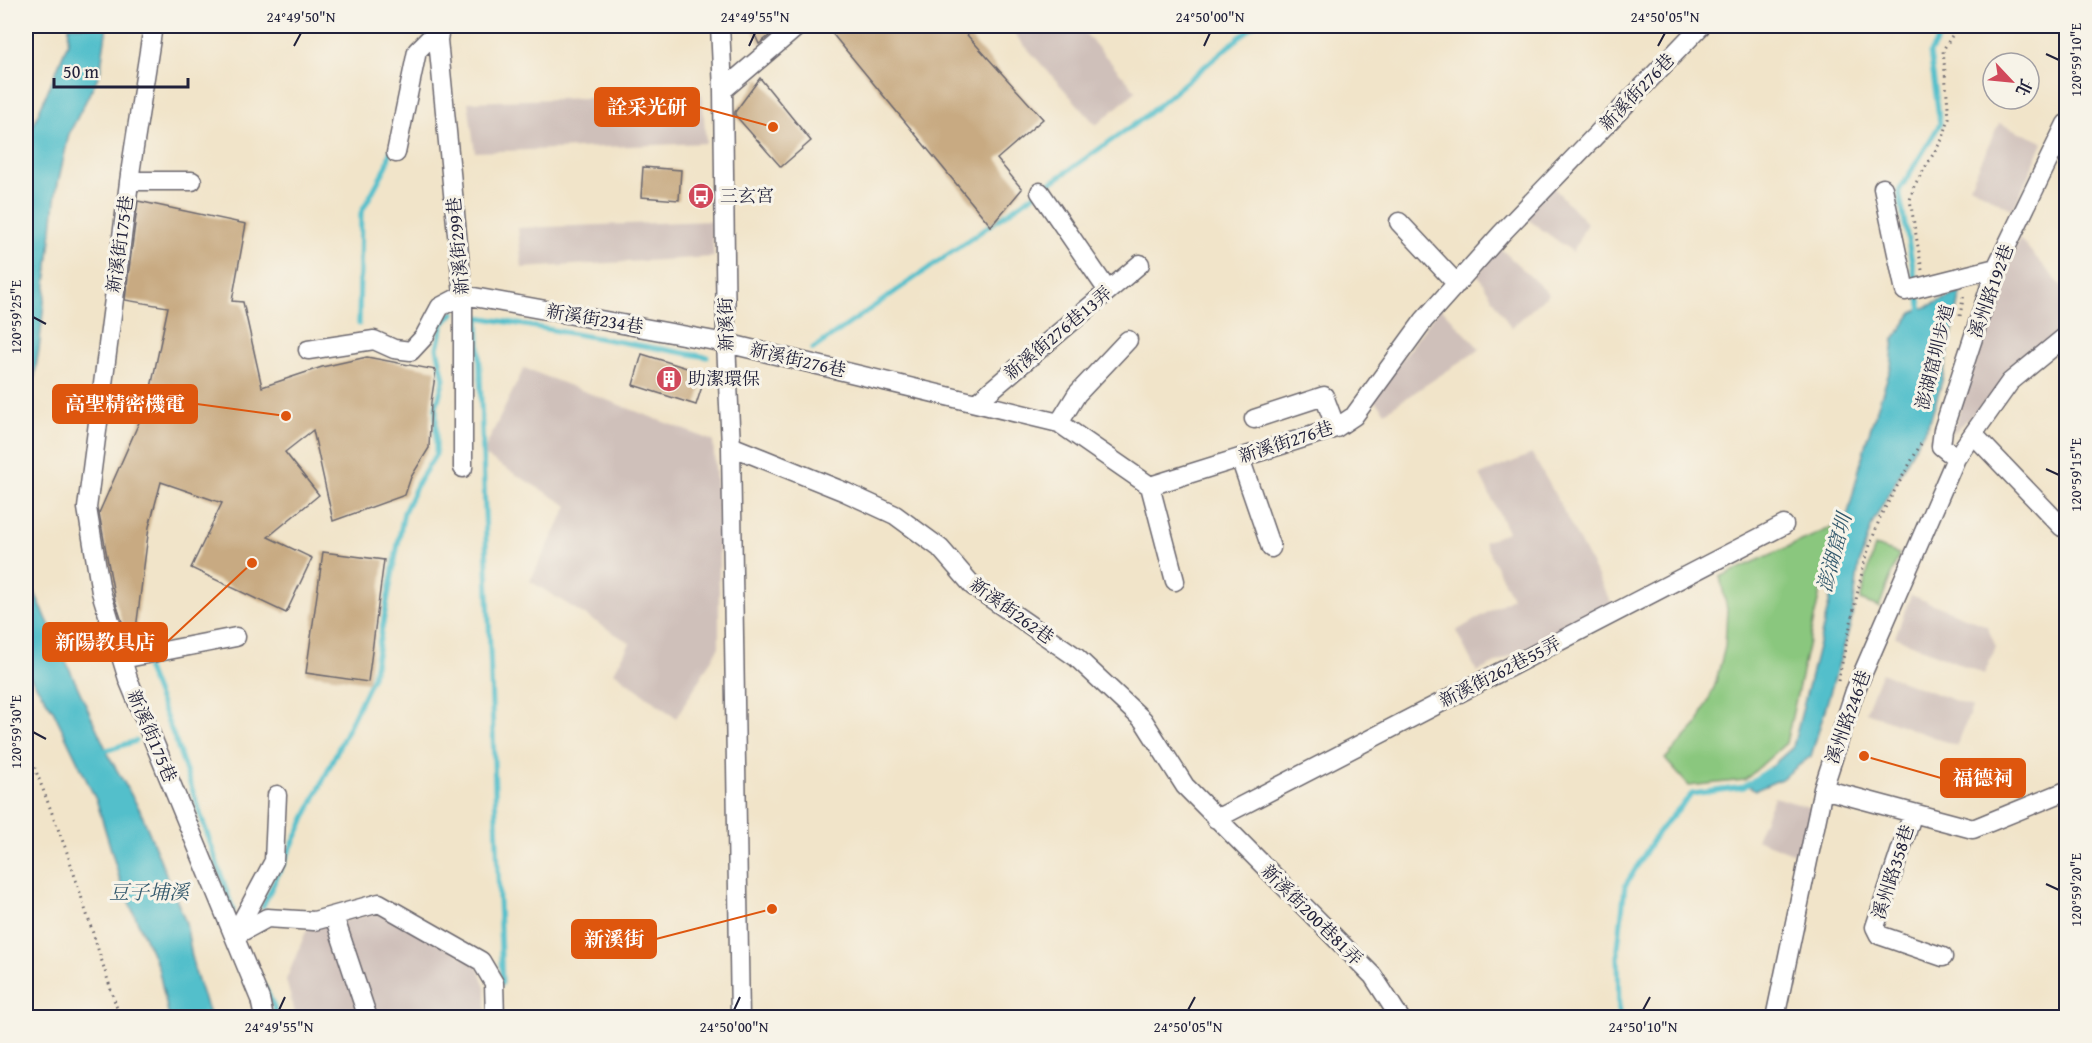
<svg xmlns="http://www.w3.org/2000/svg" width="2092" height="1043" viewBox="0 0 2092 1043" font-family="'Gentium Book Plus','Noto Serif TC',serif">
<rect width="100%" height="100%" fill="#f7f3e8"/>
<filter id="ink" filterUnits="userSpaceOnUse"><feTurbulence type="fractalNoise" baseFrequency=".0167" numOctaves="2"/><feDisplacementMap in="SourceGraphic" scale="12" xChannelSelector="R" yChannelSelector="G"/><feConvolveMatrix kernelMatrix="1 2 1 2 8 2 1 2 1" color-interpolation-filters="sRGB"/></filter>
<filter id="wash" filterUnits="userSpaceOnUse"><feTurbulence type="fractalNoise" baseFrequency=".008" numOctaves="4" result="noise"/><feDisplacementMap in="SourceGraphic" scale="24" xChannelSelector="R" yChannelSelector="G"/><feGaussianBlur stdDeviation="1.35" result="paint"/><feColorMatrix in="noise" values="0 0 0 0 0 0 0 0 0 0 0 0 0 0 0 0 0 1.4 0 .05"/><feComposite in="paint" operator="in"/></filter>
<g filter="url(#wash)">
<rect width="100%" height="100%" fill="#f1e4c9"/>
<path fill="#cfc0ba" d="M1007 26H1079L1136 91 1096 125Z
M702 94 706 143 475 152 468 102Z
M1999 123 2043 142 2013 210 1970 186Z
M1553 187 1587 223 1573 252 1523 216Z
M711 221 714 257 522 268 518 228Z
M2019 238 2066 291V325L1951 435Z
M1499 247 1549 294 1511 328 1478 275Z
M1440 307 1480 349 1385 412 1373 399Z
M524 368 713 441 719 517V647L676 718 614 672 630 643 530 581 568 506 482 454Z
M1532 454 1550 485 1613 606 1477 672 1456 631 1512 598 1484 542 1508 532 1480 475Z
M1911 595 1987 626 1996 647 1984 674 1895 637Z
M1881 673 1972 707 1957 746 1866 712Z
M1774 797 1812 808 1798 855 1756 839Z
M384 912 477 965 486 990V1017H296L286 980 307 929Z"/>
<path fill="#8ac77e" stroke="#56745c" stroke-width="1.5" d="M1835 526 1786 743 1745 780 1689 786 1665 759 1697 725 1715 685 1725 647 1727 609 1720 577Z
M1875 546 1899 554 1879 607 1860 600Z"/>
<path fill="#52bfcb" stroke="#3a7083" stroke-width="1.5" d="M69 26H107L100 73 69 134 56 192 39 349 31 397 30 464 26 496V142L68 43Z
M1961 292 1942 381 1931 418 1873 522 1859 564 1851 623 1811 756 1781 779 1756 790 1749 786 1793 747 1829 604 1842 537 1866 442 1891 367 1894 339 1912 313Z
M26 542 33 589 111 760 140 810 186 923 194 969 210 1017H169L158 967 122 887 97 802 53 710 26 671Z"/>
<g fill="none" stroke-linecap="round" stroke-linejoin="round">
<path stroke="#52bfcb" stroke-width="5" d="M1922 316 1899 191 1940 124 1930 53 1946 26
M359 324 361 213 387 165 390 152
M813 349 1142 119 1253 26
M147 669 176 742 233 910
M101 752 136 741
M263 906 373 676 404 512 418 483 436 454V407L444 379 437 348 443 324 453 313
M263 983 274 1007 276 1018
M502 983 478 317 707 357
M1619 1018 1618 948 1625 886 1658 832 1692 794 1744 787 1768 770"/>
</g>
<g id="blocks">
<path fill="#c8aa82" d="M751 26H781L759 44Z
M826 26H959L1043 119 997 159 1022 189 991 226Z
M760 78 811 141 781 167 735 115V112Z
M643 167 681 170 679 200 641 197Z
M138 201 246 224 232 301 243 302 262 387 322 367 367 357 436 370 431 402 429 448 411 477 405 495 333 521 313 430 285 452 319 495 268 537 312 558 286 613 191 568 222 503 161 482 149 527 134 645 130 646 115 600 99 513 148 402 168 307 125 300Z
M642 354 706 374 696 405 633 385Z
M323 552 384 560 368 682 306 673Z"/>
</g>
</g>
<g filter="url(#ink)">
<use href="#blocks" fill-opacity="0" stroke="#6a666d" stroke-width="1.5"/>
<g fill="none" stroke-linecap="round" stroke-linejoin="round">
<g stroke="#6a666d" stroke-width="21">
<path id="minor" d="M153 26 131 167 87 508 101 592 128 679 260 999 264 1018
M442 26 440 28 438 40 463 295V468
M720 26 723 90 726 343 731 446 740 1018
M723 90 798 26
M396 153 417 51 440 28
M129 181H192
M1883 188 1905 291 1996 268
M1040 192 1108 291
M1399 222 1457 284
M308 350 374 340 394 349 411 351 424 337 440 307 463 295 726 343 1059 423 1150 486 1336 428 1354 416 1424 320 1501 234 1701 26
M976 403 1140 264
M1254 419 1324 396 1336 428
M1059 423 1077 394 1128 340
M1973 434 2062 527
M731 446 845 492 895 515 940 548 973 586 1076 657 1143 720 1185 786 1373 976 1400 1018
M1240 458 1271 548
M1956 458 1941 446 1943 430 1996 268 2066 124
M1150 486 1175 581
M122 659 236 637
M1823 789 1973 829 2066 791
M1913 813 1875 927 1879 935 1943 957
M1216 819 1784 525
M334 916 368 1018
M234 936 267 918 314 921 379 903 481 961 494 983 495 1018
M234 936 274 861 277 795
M1775 1018 1823 789 1855 691 1956 458 2010 382 2066 336"/>
</g>
<path stroke="#6a666d" stroke-width="3" stroke-dasharray="1.5 4.5" stroke-linecap="butt" d="M1922 270 1910 200 1914 186 1943 138 1949 118 1943 50 1958 26
M1960 316 1964 293
M1838 681 1865 559 1881 515 1923 440
M26 745 68 855 120 1018"/>
<use href="#minor" stroke="#fff" stroke-width="18"/>
</g>
</g>
<path fill="none" stroke="#22223b" stroke-width="2" d="M294 46 301 33M749 46 755 33M1204 46 1210 33M1658 46 1665 33M2046 54 2059 60M33 317 46 324M2046 469 2059 475M33 732 46 739M2046 884 2059 890M279 1010 285 997M734 1010 740 997M1188 1010 1195 997M1643 1010 1650 997"/>
<defs>
<g id="bus-disc" transform="scale(1.35)"><circle r="9.5" fill="#d1495b" stroke="#f7f3e8"/><path d="M-5-6H5V4H4V6H2V4H-2V6H-4V4H-5ZM-3.5-4V0h7V-4ZM-3.5 1.2v1.5H-2V1.2ZM2 1.2v1.5H3.5V1.2Z" fill="#fff"/></g>
<g id="building-disc" transform="scale(1.35)"><circle r="9.5" fill="#d1495b" stroke="#f7f3e8"/><path d="M-4-6H4V6H1V3H-1V6H-4ZM-2.5-4.3h1.7v1.8h-1.7ZM.8-4.3h1.7v1.8H.8ZM-2.5-1h1.7V.8h-1.7ZM.8-1h1.7V.8H.8Z" fill="#fff"/></g>
</defs>
<g fill-rule="evenodd">
<use href="#bus-disc" x="701" y="196"/>
<use href="#building-disc" x="669" y="379"/>
</g>
<g text-anchor="middle" stroke-width="6" stroke-linejoin="round" paint-order="stroke">
<g font-size="18" fill="#22223b" stroke="#f7f3e8">
<text transform="translate(1637 92) rotate(-46)" y="6">新溪街276巷</text>
<text transform="translate(120 244) rotate(-82)" y="6">新溪街175巷</text>
<text transform="translate(458 246) rotate(-95)" y="6">新溪街299巷</text>
<text transform="translate(1991 291) rotate(-70)" y="6">溪州路192巷</text>
<text transform="translate(595 319) rotate(10)" y="6">新溪街234巷</text>
<text transform="translate(726 324) rotate(-91)" y="6">新溪街</text>
<text transform="translate(1058 333) rotate(-40)" y="6">新溪街276巷13弄</text>
<text transform="translate(1935 357) rotate(-76)" y="6">澎湖窟圳步道</text>
<text transform="translate(798 360) rotate(13)" y="6">新溪街276巷</text>
<text transform="translate(1286 442) rotate(-18)" y="6">新溪街276巷</text>
<text transform="translate(1012 611) rotate(36)" y="6">新溪街262巷</text>
<text transform="translate(1500 672) rotate(-27)" y="6">新溪街262巷55弄</text>
<text transform="translate(1848 717) rotate(-70)" y="6">溪州路246巷</text>
<text transform="translate(152 736) rotate(67)" y="6">新溪街175巷</text>
<text transform="translate(1893 872) rotate(-72)" y="6">溪州路358巷</text>
<text transform="translate(1312 915) rotate(45)" y="6">新溪街200巷81弄</text>
</g>
<g font-size="18" fill="#22223b" stroke="#f7f3e8" text-anchor="start">
<text x="720" y="202">三玄宮</text>
<text x="688" y="385">助潔環保</text>
</g>
<g font-size="20" font-style="italic" fill="#33596d" stroke="#f7f3e8">
<text transform="translate(1834 553) rotate(-75)" y="7">澎湖窟圳</text>
<text x="149" y="899">豆子埔溪</text>
</g>
</g>
<path fill="none" stroke="#de560e" stroke-width="2" d="M773 127L699 107M286 416L197 404M252 563L167 642M1864 756L1941 778M772 909L656 939"/>
<g fill="#de560e" stroke="#f7f3e8" stroke-width="2">
<circle cx="773" cy="127" r="6"/>
<circle cx="286" cy="416" r="6"/>
<circle cx="252" cy="563" r="6"/>
<circle cx="1864" cy="756" r="6"/>
<circle cx="772" cy="909" r="6"/>
</g>
<g fill="#de560e" stroke="#de560e" stroke-width="2">
<rect x="595" y="88" width="104" height="38" rx="6"/>
<rect x="53" y="385" width="144" height="38" rx="6"/>
<rect x="43" y="623" width="124" height="38" rx="6"/>
<rect x="1941" y="759" width="84" height="38" rx="6"/>
<rect x="572" y="920" width="84" height="38" rx="6"/>
</g>
<g font-size="20" text-anchor="middle" font-weight="bold" fill="#fff">
<text x="647" y="114">詮采光研</text>
<text x="125" y="411">高聖精密機電</text>
<text x="105" y="649">新陽教具店</text>
<text x="1983" y="785">福德祠</text>
<text x="614" y="946">新溪街</text>
</g>
<rect width="2092" height="1043" fill="none" stroke="#f7f3e8" stroke-width="66"/>
<g transform="translate(2011 81) rotate(116)"><circle r="28" fill="#f7f3e8" stroke="#a29fa3" stroke-width="1.5"/>
<path d="M0-4.5L10 22L0 15L-10 22Z" fill="#d1495b"/>
<text y="-9" font-size="16" font-weight="bold" text-anchor="middle" fill="#22223b">北</text>
</g>
<path d="M54 78v9h134v-9" fill="none" stroke="#22223b" stroke-width="3"/>
<text x="63" y="78" font-size="18" fill="#22223b" stroke="#f7f3e8" stroke-width="4.5" paint-order="stroke">50 m</text>
<rect x="33" y="33" width="2026" height="977" fill="none" stroke="#22223b" stroke-width="2"/>
<g font-size="15" text-anchor="middle" fill="#22223b">
<text x="301" y="22">24°49'50"N</text>
<text x="755" y="22">24°49'55"N</text>
<text x="1210" y="22">24°50'00"N</text>
<text x="1665" y="22">24°50'05"N</text>
<text transform="translate(2076 60) rotate(-90)" y="5">120°59'10"E</text>
<text transform="translate(16 317) rotate(-90)" y="5">120°59'25"E</text>
<text transform="translate(2076 475) rotate(-90)" y="5">120°59'15"E</text>
<text transform="translate(16 732) rotate(-90)" y="5">120°59'30"E</text>
<text transform="translate(2076 890) rotate(-90)" y="5">120°59'20"E</text>
<text x="279" y="1032">24°49'55"N</text>
<text x="734" y="1032">24°50'00"N</text>
<text x="1188" y="1032">24°50'05"N</text>
<text x="1643" y="1032">24°50'10"N</text>
</g>
</svg>
